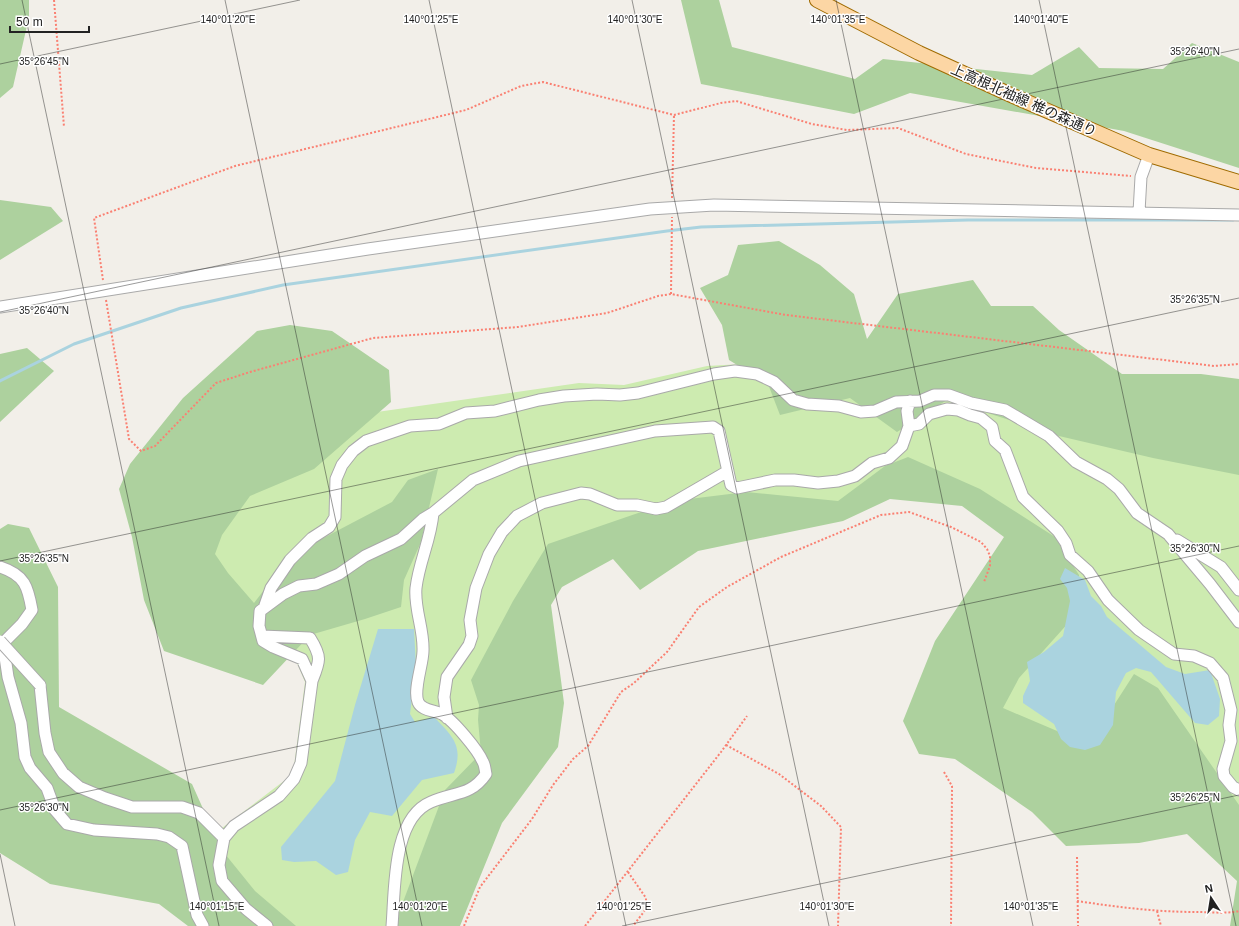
<svg xmlns="http://www.w3.org/2000/svg" width="1239" height="926" viewBox="0 0 1239 926" font-family="Arial,'Noto Sans JP',sans-serif">
<rect width="100%" height="100%" fill="#f2efe9"/>
<path fill="#cdebb0" d="M794 361 1239 446V836L1084 762 976 714 1034 545 961 493 897 482 824 514 559 565 503 721 412 926H254L212 877 222 828 293 774 305 682 297 663 211 558 215 534 249 492 370 413 579 383 624 385 707 366Z"/>
<path fill="#add19e" d="M0 0H29V17L13 87 0 98Z
M681 0H719L732 47 855 79 883 59 1032 75 1079 47 1099 68 1163 69 1192 43 1239 62V168L1124 131 910 93 854 114 701 84Z
M0 200 51 207 63 221 0 260Z
M779 241 820 265 854 294 867 339 898 294 973 280 991 306H1033L1059 330 1122 374H1201L1239 379V475L1153 458 1059 436 947 400 897 432 850 398 780 415 768 384 729 360 722 325 700 288 728 275 738 245Z
M290 325 332 331 389 370 391 402 314 469 250 496 222 535 215 554 228 573 254 603 291 555 392 502 408 480 438 469 421 542 404 580 401 607 365 619 310 635 263 685 164 651 144 600 132 537 119 489 130 464 183 398 257 331Z
M27 348 54 371 0 422V354Z
M908 457 980 489 1055 537 1079 575V611L1019 678 1003 708 1083 742 1098 730 1134 674 1158 688 1239 805V926H1230L1237 881 1187 834 1139 843 1066 846 1032 812 955 759 919 754 903 721 935 641 1004 537 962 506 890 499 843 521 698 551 640 590 613 559 562 587 551 605 564 703 558 747 502 823 460 926H394L445 790 481 753 478 720 479 705 471 680 513 601 548 544 673 501 746 492 838 501 885 466Z
M8 524 29 528 58 587 59 707 192 784 221 849 255 891 296 926H188L159 904 50 884 0 853V529Z"/>
<path fill="#aad3df" d="M1065 568 1085 580 1091 596 1101 606 1107 617 1166 667 1185 674 1210 670 1220 699 1219 716 1208 725 1195 723 1151 672 1136 668 1126 673 1116 692 1113 725 1100 745 1085 750 1070 747 1061 739 1054 724 1023 703V696L1030 681 1027 662 1044 652 1063 636 1070 601 1067 588 1060 579Z
M378 629H414L416 666 410 714 415 722 434 717C452 736 464 745 454 773L422 780 392 816 370 812 355 840 348 872 336 875 316 861 294 862 282 860 281 847 335 781 355 705Z"/>
<g fill="none" stroke-linecap="round" stroke-linejoin="round">
<path stroke="#aad3df" stroke-width="3" d="M0 381 74 344 181 308 283 285 667 231 701 227 968 220H1233"/>
<g stroke="#a9a9a9" stroke-width="13">
<path id="minor" d="M1139 212 1141 177 1149 155
M0 307 368 249 650 209 714 205 1239 215
M909 426 907 411 910 401
M1177 540 1221 567 1239 590
M0 567C25 575 28 587 32 610L22 624 3 643 8 677 21 723 25 757 30 768 47 788 55 810 67 824 94 830 157 834 169 837 182 846 197 915 203 926
M264 608 271 588 290 560 312 538 329 527 335 517 336 479 342 465 353 451 366 441 410 426 439 424 466 413 495 411 539 400 564 396 597 394 620 395 638 393 714 374 735 371 757 374 774 382 793 400 807 404 839 406 861 412 875 411 896 402 920 401 934 395H949L971 403 1005 410 1049 436 1076 462 1107 479 1119 489 1137 513 1168 534 1210 584 1239 622
M262 636 310 638C322 657 320 661 312 681
M40 685 45 733 49 752 63 773 79 787 105 798 132 807H182L199 813 224 838
M447 718 444 697 447 677 469 645 472 636 470 620 476 588 489 554 502 532 517 516 542 503 581 493 590 494 617 505H637L656 509 666 507 728 471
M267 926 246 909 222 881 219 865 224 838 234 826 279 796 294 779 301 763 312 681 302 659 273 647 263 641 259 626 260 611 283 594 299 586 316 584 339 574 365 556 401 539 423 519 433 513
M392 926C395 890 392 818 431 802 454 792 471 796 486 774 485 770 485 765 483 762 478 750 453 720 442 714 434 710 422 711 418 702 413 690 423 664 423 651 424 629 414 609 416 588 419 562 431 539 433 513L473 480 519 461 655 431 713 427 719 431 731 485 737 488 775 480H794L818 483 838 481 855 476 872 463 889 458 902 446 909 426 919 424 929 414 947 409 958 410 970 415 981 418 992 427 995 441 1005 450 1023 497 1058 531 1066 543 1070 555 1088 571 1108 600 1139 630 1174 654 1194 656 1210 663 1223 678 1231 710 1229 725 1231 741 1223 769 1224 776 1233 787 1239 790"/>
</g>
<g stroke="#a06b00" stroke-width="16">
<path id="major" d="M817 0 919 53 1011 95 1149 155 1239 182"/>
</g>
<path stroke="#fa8072" stroke-width="2" stroke-dasharray="2 2" stroke-linecap="butt" d="M54 0 64 127
M672 198 674 115
M103 280 94 218 235 166 466 110 521 86 543 82 674 115 721 103 736 101 812 124 847 130 898 128 966 154 1036 168 1131 176
M671 294 672 217
M106 300 129 439 141 451 155 446 216 383 250 372 373 338 518 327 607 313 658 296 671 294 786 315 1214 366 1239 364
M726 745 779 774 821 806 841 827 838 926
M944 772 952 786 951 926
M1077 857 1078 926
M628 872 646 898V909L633 926
M1077 901C1117 907 1156 912 1196 912 1210 912 1225 914 1239 911
M1157 911 1161 926
M464 926 480 887 532 819 553 785 573 759 588 746 621 692 634 683 667 652 699 607 727 587 781 557 881 515 909 512 951 527 981 542 987 549 990 556V566L984 582
M585 926 721 752 747 716"/>
<use href="#minor" stroke="#fff" stroke-width="11"/>
<use href="#major" stroke="#fcd6a4" stroke-width="14"/>
<g stroke="#a9a9a9" stroke-width="13" stroke-linecap="butt">
<path id="minor-bridge" d="M0 641 40 685"/>
</g>
<use href="#minor-bridge" stroke="#fff" stroke-width="11"/>
</g>
<path fill="none" stroke="#222" stroke-width="1" stroke-opacity="0.45" d="M22 0 219 926M225 0 422 926M429 0 626 926M632 0 829 926M836 0 1033 926M1039 0 1236 926M0 64 300 0M0 312 1239 49M0 561 1239 298M0 810 1239 546M0 854 15 926M622 926 1239 795"/>
<g text-anchor="middle" stroke-width="3" stroke-linejoin="round" paint-order="stroke">
<g font-size="14" fill="#222" stroke="#fff">
<text transform="translate(1024 100) rotate(24)" y="5">上高根北袖線 椎の森通り</text>
</g>
</g>
<g font-size="10" text-anchor="middle" fill="#222" stroke="#fff" stroke-width="3" stroke-linejoin="round" paint-order="stroke">
<text x="228" y="23">140°01'20"E</text>
<text x="431" y="23">140°01'25"E</text>
<text x="635" y="23">140°01'30"E</text>
<text x="838" y="23">140°01'35"E</text>
<text x="1041" y="23">140°01'40"E</text>
<text x="1195" y="55">35°26'40"N</text>
<text x="44" y="65">35°26'45"N</text>
<text x="1195" y="303">35°26'35"N</text>
<text x="44" y="314">35°26'40"N</text>
<text x="1195" y="552">35°26'30"N</text>
<text x="44" y="562">35°26'35"N</text>
<text x="1195" y="801">35°26'25"N</text>
<text x="44" y="811">35°26'30"N</text>
<text x="217" y="910">140°01'15"E</text>
<text x="420" y="910">140°01'20"E</text>
<text x="624" y="910">140°01'25"E</text>
<text x="827" y="910">140°01'30"E</text>
<text x="1031" y="910">140°01'35"E</text>
</g>
<g transform="translate(1211 898) rotate(348)" stroke="#ffffff" stroke-width="3" paint-order="stroke">
<path d="M0-3L7 15L0 10L-7 15Z" fill="#222222"/>
<text y="-6" font-size="11" font-weight="bold" text-anchor="middle" fill="#222222">N</text>
</g>
<path d="M10 26v6h79v-6" fill="none" stroke="#222222" stroke-width="2"/>
<text x="16" y="26" font-size="12" fill="#222222" stroke="#ffffff" stroke-width="3" paint-order="stroke">50 m</text>
</svg>
